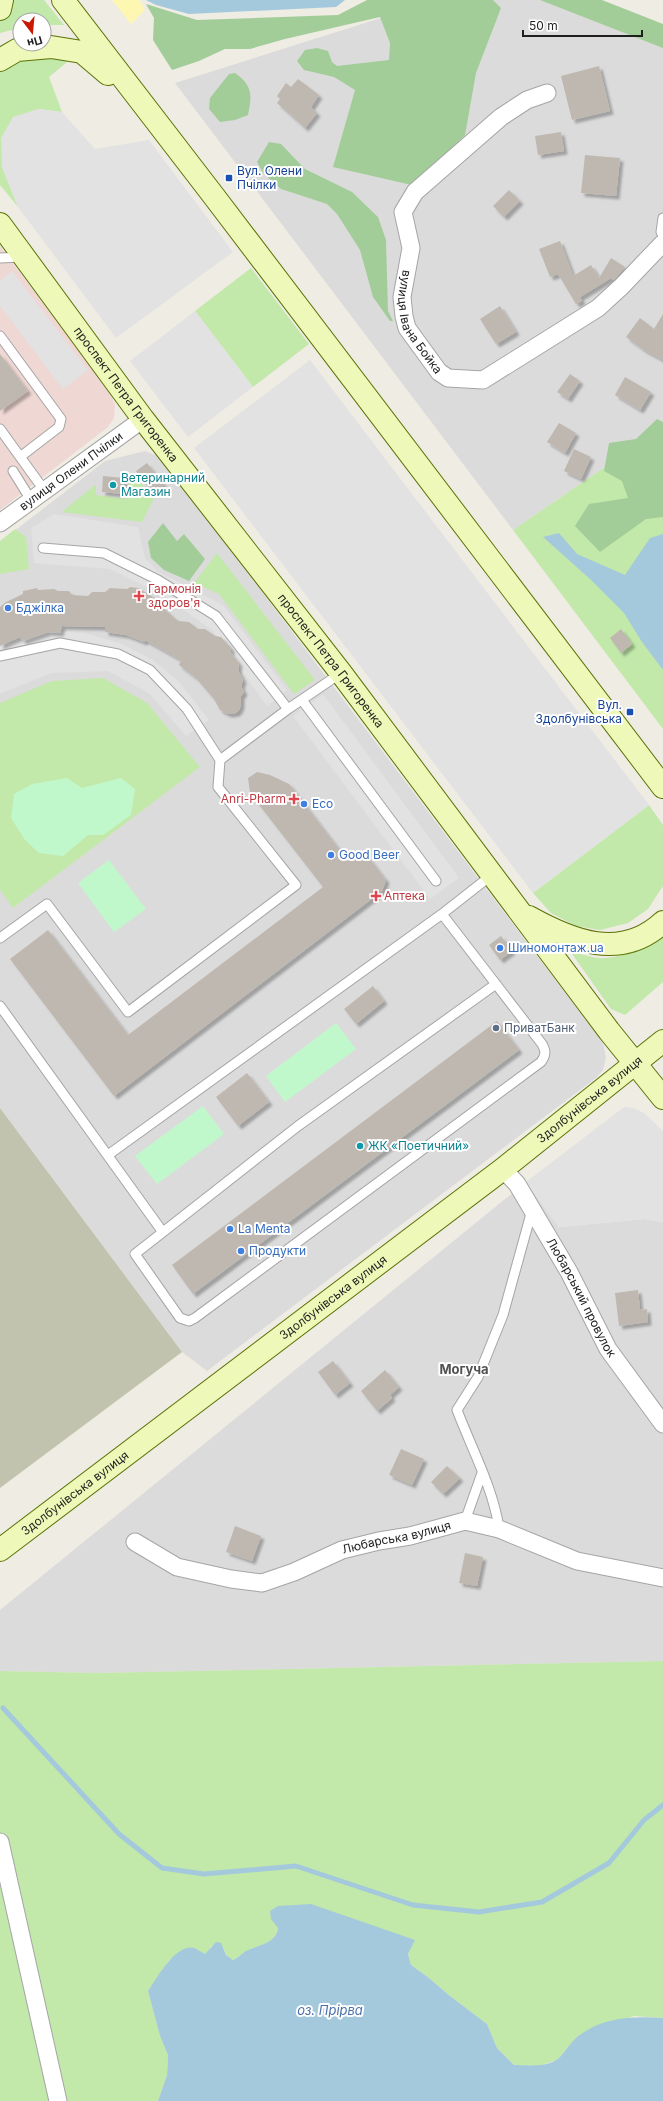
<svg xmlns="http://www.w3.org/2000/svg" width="663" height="2101" viewBox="0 0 663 2101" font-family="Inter,sans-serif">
<defs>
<filter id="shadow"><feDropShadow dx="3.5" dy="3.5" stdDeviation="1" flood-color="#0004"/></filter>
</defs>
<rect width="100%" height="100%" fill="#efece4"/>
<path fill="#dcdbdb" d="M438 0H592L663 33V432L659 430 513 530 175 83Z
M145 451 160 457 603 1043 606 1058 603 1070 596 1078 207 1371 182 1352 0 1108V542L105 461Z
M526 1182 559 1227 645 1219 663 1222V1661L97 1673 0 1671V1610Z"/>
<path fill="#efd7d3" d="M0 246 109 391 115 405 114 418 108 427 0 510Z"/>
<path fill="#c1c3af" d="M0 1108 182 1352 0 1488Z"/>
<path fill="#c2e8aa" d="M13 0H44L64 25H44V20H20V28L0 33V20Z
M17 56 72 58 49 77 62 112 38 109 2 167 18 207 0 185V61Z
M251 268 309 344 253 387 195 311Z
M659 430 663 432V729L513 530Z
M130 472 154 498 142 522 62 512 96 484V495L126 499Z
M15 529 26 537 29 569 0 574V541Z
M217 553 315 680 294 694 219 594 194 583Z
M103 678 147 703 200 767 13 908 0 890V703L52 681Z
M649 805 663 825V886L648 909 628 923 600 930 576 926 551 913 533 893Z
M663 936V982L625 1015 611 1009 570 951C579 953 589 957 598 958 620 960 645 946 663 936Z
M663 1661V2018L634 2016 577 2037 557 2060 539 2066 514 2065 497 2048 487 2024 450 1996 429 1978 411 1965 408 1954 414 1940 278 1928C276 1944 257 1945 246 1952 241 1954 238 1958 233 1960L226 1955 224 1949 211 1946 208 1952 205 1954 200 1952 170 1959 148 1991 160 2036 168 2055 167 2075 158 2101H0V1671L97 1673Z"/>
<path fill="#a2cd99" d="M367 0H493L501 8 476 73 465 135 416 186 333 167 355 90 334 77 304 70 297 61 305 50 317 48 328 51 332 62 337 66 389 60 390 43 380 17 285 39 250 49H225L199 61 172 70 153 40 154 18 146 4 197 20 338 15Z
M540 0H602L663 24V48Z
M235 73C253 86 252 95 248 115L235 120 220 122 209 109 210 98 229 74Z
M269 142 281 144 305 169 352 192 378 217 386 240 388 311 393 321H390L373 297 360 250 337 214 327 204 281 189 263 173 257 162Z
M657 419 663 422V517L646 519 600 552 575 526 589 504 628 498 622 481 604 471 609 443 636 439Z
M163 523 177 541 184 534 205 559 189 581 164 570 151 558 148 542Z"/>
<path fill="#fef7b2" d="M112 0H139L145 10 131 24Z"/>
<path fill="#c1f8cb" d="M67 778 82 788 121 778 135 789 131 815 103 835H88L63 856 39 853 25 840 11 818 14 794 32 784Z
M109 860 146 909 114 932 78 883Z
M336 1023 356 1049 285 1102 266 1076Z
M203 1106 224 1134 157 1184 135 1156Z"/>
<path fill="#e2e2e2" d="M38 109 62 112 95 149 149 140 233 252 116 338 18 207 2 167 1 138 13 117Z
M12 271 88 370 63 389 0 306V281Z
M195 311 253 387 188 437 130 361Z
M310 360 649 805 533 893 194 448Z
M54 514 138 527 145 558 157 571 223 605 287 690 267 706 212 630 163 595 110 569 34 563 31 528Z
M49 631 85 633 122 644 153 660 179 682 209 720 186 736 150 694 108 671 51 673 0 694V647L17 640Z
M323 694 459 878 430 899 293 716Z
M624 1107 634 1108 644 1113 663 1131V1222L645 1219 559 1227 526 1182Z"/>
<path fill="#a4c9dc" d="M146 0H345L336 7 189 14 156 5Z
M559 533 577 554 625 575 650 538 663 534V670L642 642 624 613 590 579 543 537Z
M311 1904 415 1940 408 1954 411 1965 429 1978 450 1996 487 2024 497 2048 514 2065C527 2065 548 2068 559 2058 565 2052 570 2043 577 2037 602 2017 633 2016 663 2018V2101H158L167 2075 168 2055 160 2036 148 1991C156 1979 176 1943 194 1948 197 1949 201 1952 205 1954L216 1942 221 1943 226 1955 233 1960C238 1958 241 1954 246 1951 257 1945 276 1944 278 1928L271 1919 270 1911 278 1906Z"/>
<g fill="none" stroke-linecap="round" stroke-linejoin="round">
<path stroke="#a4c9dc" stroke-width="5" d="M3 1708 119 1834 162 1868 204 1874 296 1866 413 1905 479 1912 542 1902 609 1863 644 1820 663 1805"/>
</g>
<path fill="#bfb8b0" filter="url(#shadow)" d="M599 66 610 111 572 120 561 76Z
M298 79 319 95 311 107 317 113 305 128 277 103 280 99 277 96 286 83 291 87Z
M561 132 564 151 538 155 535 136Z
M585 155 620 158 616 196 581 193Z
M509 190 520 201 504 217 493 206Z
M560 241 573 276 591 265 599 278 611 258 625 267 614 280 611 278 580 297 582 301 576 304 558 274 550 277 539 249Z
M500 306 516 332 496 344 480 319Z
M663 314V360L644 350 626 337 640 318 654 329Z
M0 354 28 391 0 411Z
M570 374 580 381 568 399 557 392Z
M625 377 651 392 640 410 615 395Z
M559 423 576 433 565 453 547 442Z
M574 449 591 457 581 479 564 471Z
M147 463 164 485 153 493 136 471Z
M103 476 124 478 123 494 102 492Z
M130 587 138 588 158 600 162 607 178 621 189 622 198 629H205L215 636 221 637 231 648V653L239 663 238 670 243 680 241 686 244 692 241 696V705L239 710 236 713 228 714 220 710 214 699 196 678 179 665 181 660 145 640 144 642 126 635 105 632V627L62 626 60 633 48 632 23 641 20 637 0 646V607L6 602 23 594V591L37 588 38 590 54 589 58 591H69L72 595 88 596 92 592H105L110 588 127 589Z
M621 629 632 644 621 653 610 638Z
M257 772 270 775 289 784 348 861 368 857 386 880 382 891 114 1096 10 959 48 930 128 1035 323 887 250 793 248 778Z
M501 936 512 951 500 960 489 945Z
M373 986 384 1001 356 1024 344 1009Z
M497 1021 519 1050 193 1294 172 1265Z
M247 1073 269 1102 238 1126 216 1097Z
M638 1290 640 1310 647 1309 648 1322 619 1326 615 1293Z
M333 1361 350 1383 335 1395 318 1372Z
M385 1370 399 1387 390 1395 392 1398 377 1411 361 1391Z
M401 1449 424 1459 412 1485 389 1475Z
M447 1466 460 1478 443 1494 431 1482Z
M235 1526 261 1536 252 1561 226 1552Z
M465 1553 483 1557 477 1586 459 1583Z"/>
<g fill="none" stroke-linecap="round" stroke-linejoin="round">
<g stroke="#a5a5a5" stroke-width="11">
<path id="lane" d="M663 218 661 232 663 235
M0 258 23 257
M0 336 61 419 59 427 20 457
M0 429 44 490
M13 471 31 500
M43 548 104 553 158 580 216 616 288 709
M0 656 60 643 118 654 150 670 187 709 220 760
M302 700 436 881
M442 914 542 1044C546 1051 546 1055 541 1062L195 1318 189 1321 180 1318 135 1254 298 1126 496 984
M0 938 47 904 128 1012 296 885 218 787 220 760 288 709 341 673
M0 1006 162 1231
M108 1155 442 914 493 874
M465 1521 482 1473
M499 1529C494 1490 471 1447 457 1410L478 1377 503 1315 532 1210"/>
</g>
<g stroke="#a5a5a5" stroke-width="19">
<g id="street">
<path id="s1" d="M547 93 527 100 501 117 415 192 403 212 411 248 402 297 404 316 407 328 439 372 448 378 483 380 598 308 622 286 663 243"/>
<path id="s2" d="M0 523 143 419"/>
<path id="s3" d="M503 1169 517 1184 569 1272 608 1349 663 1424"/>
<path id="s4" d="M135 1542 177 1567 231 1579 262 1583 294 1572 342 1550 379 1541 410 1536 465 1521 499 1529 577 1561 663 1578"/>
<path d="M0 1842 58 2101"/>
</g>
</g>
<g stroke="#5b7306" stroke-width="24">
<g id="secondary">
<path d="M63 0 213 195 663 787"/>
<path d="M0 9 2 0"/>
<path d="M0 60 17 50 51 47 82 52 108 74"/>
<path id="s5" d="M0 224 143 419 341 673 609 1031 663 1098"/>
<path d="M529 917C572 941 621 961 663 922"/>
<path id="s6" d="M0 1550 503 1169 663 1041"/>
</g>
</g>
<use href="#lane" stroke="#fff" stroke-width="9"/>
<use href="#street" stroke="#fff" stroke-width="17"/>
<use href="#secondary" stroke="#eef8b8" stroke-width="22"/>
</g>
<g fill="#1a4fb4" stroke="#fff" stroke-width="1.5">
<rect x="225" y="174" width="8" height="8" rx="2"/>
<rect x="626" y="708" width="8" height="8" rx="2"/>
</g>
<g fill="#0f9aa8" stroke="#fff" stroke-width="1.5">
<circle cx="113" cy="485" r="4"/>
<circle cx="360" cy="1146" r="4"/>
</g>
<g fill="#e0444e" stroke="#fff" stroke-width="1.5">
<path d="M137 590h4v4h4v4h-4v4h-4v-4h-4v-4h4z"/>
<path d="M292 793h4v4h4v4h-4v4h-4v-4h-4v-4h4z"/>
<path d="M374 890h4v4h4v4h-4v4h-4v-4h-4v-4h4z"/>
</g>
<g fill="#3f7fe0" stroke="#fff" stroke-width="1.5">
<circle cx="8" cy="608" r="4"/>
<circle cx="304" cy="804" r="4"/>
<circle cx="331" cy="855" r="4"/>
<circle cx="500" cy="948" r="4"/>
<circle cx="230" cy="1229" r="4"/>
<circle cx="241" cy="1251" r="4"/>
</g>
<circle fill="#5c6f8a" stroke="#fff" stroke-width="1.5" cx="496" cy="1028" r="4"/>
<g text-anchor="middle" stroke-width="4" stroke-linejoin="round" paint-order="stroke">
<g font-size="12" fill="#164399" stroke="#fff" text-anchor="start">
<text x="237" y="175">Вул. Олени<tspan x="237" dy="14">Пчілки</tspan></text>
<text x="622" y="709" text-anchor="end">Вул.<tspan x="622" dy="14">Здолбунівська</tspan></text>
</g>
<g font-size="12" fill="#1e1e1e" stroke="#fff">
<text dy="4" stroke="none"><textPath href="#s1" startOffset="306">вулиця Івана Бойка</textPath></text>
<text dy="4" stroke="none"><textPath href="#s5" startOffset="212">проспект Петра Григоренка</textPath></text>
<text dy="4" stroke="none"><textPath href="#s2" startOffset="88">вулиця Олени Пчілки</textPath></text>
<text dy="4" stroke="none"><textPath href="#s5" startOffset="548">проспект Петра Григоренка</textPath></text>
<text dy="4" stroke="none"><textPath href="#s6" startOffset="742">Здолбунівська вулиця</textPath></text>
<text dy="4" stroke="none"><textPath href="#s6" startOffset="418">Здолбунівська вулиця</textPath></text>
<text dy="4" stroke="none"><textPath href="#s3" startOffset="151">Любарський провулок</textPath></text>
<text dy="4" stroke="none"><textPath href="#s6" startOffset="94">Здолбунівська вулиця</textPath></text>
<text dy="4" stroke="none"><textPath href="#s4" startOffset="278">Любарська вулиця</textPath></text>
</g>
<g font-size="12" fill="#0d838f" stroke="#fff" text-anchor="start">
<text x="121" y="482">Ветеринарний<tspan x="121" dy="14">Магазин</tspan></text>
<text x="368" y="1150">ЖК «Поетичний»</text>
</g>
<g font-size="12" fill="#be3a42" stroke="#fff" text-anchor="start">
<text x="148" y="593">Гармонія<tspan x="148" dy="14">здоров'я</tspan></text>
<text x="286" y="803" text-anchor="end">Anri-Pharm</text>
<text x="384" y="900">Аптека</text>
</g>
<g font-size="12" fill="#366cbe" stroke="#fff" text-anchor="start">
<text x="16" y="612">Бджілка</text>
<text x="312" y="808">Eco</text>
<text x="339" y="859">Good Beer</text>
<text x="508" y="952">Шиномонтаж.ua</text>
<text x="238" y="1233">La Menta</text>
<text x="249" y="1255">Продукти</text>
</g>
<g font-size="12" fill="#4e5e75" stroke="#fff" text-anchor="start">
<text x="504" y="1032">ПриватБанк</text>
</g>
<g font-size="13" font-weight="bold" fill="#515151" stroke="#fff">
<text x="464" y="1374">Могуча</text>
</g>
<g font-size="13" font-style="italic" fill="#4b71ac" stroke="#fff">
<text x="330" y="2015">оз. Прірва</text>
</g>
</g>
<g transform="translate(32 32) rotate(164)"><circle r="19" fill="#ffffff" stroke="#a5a5a5"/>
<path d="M0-3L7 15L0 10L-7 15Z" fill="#c81903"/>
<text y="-6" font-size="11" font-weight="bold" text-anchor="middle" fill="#1e1e1e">Пн</text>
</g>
<path d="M523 30v6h119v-6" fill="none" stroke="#1e1e1e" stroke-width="2"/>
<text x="529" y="30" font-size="12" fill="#1e1e1e" stroke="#ffffff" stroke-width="3" paint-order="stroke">50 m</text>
</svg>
